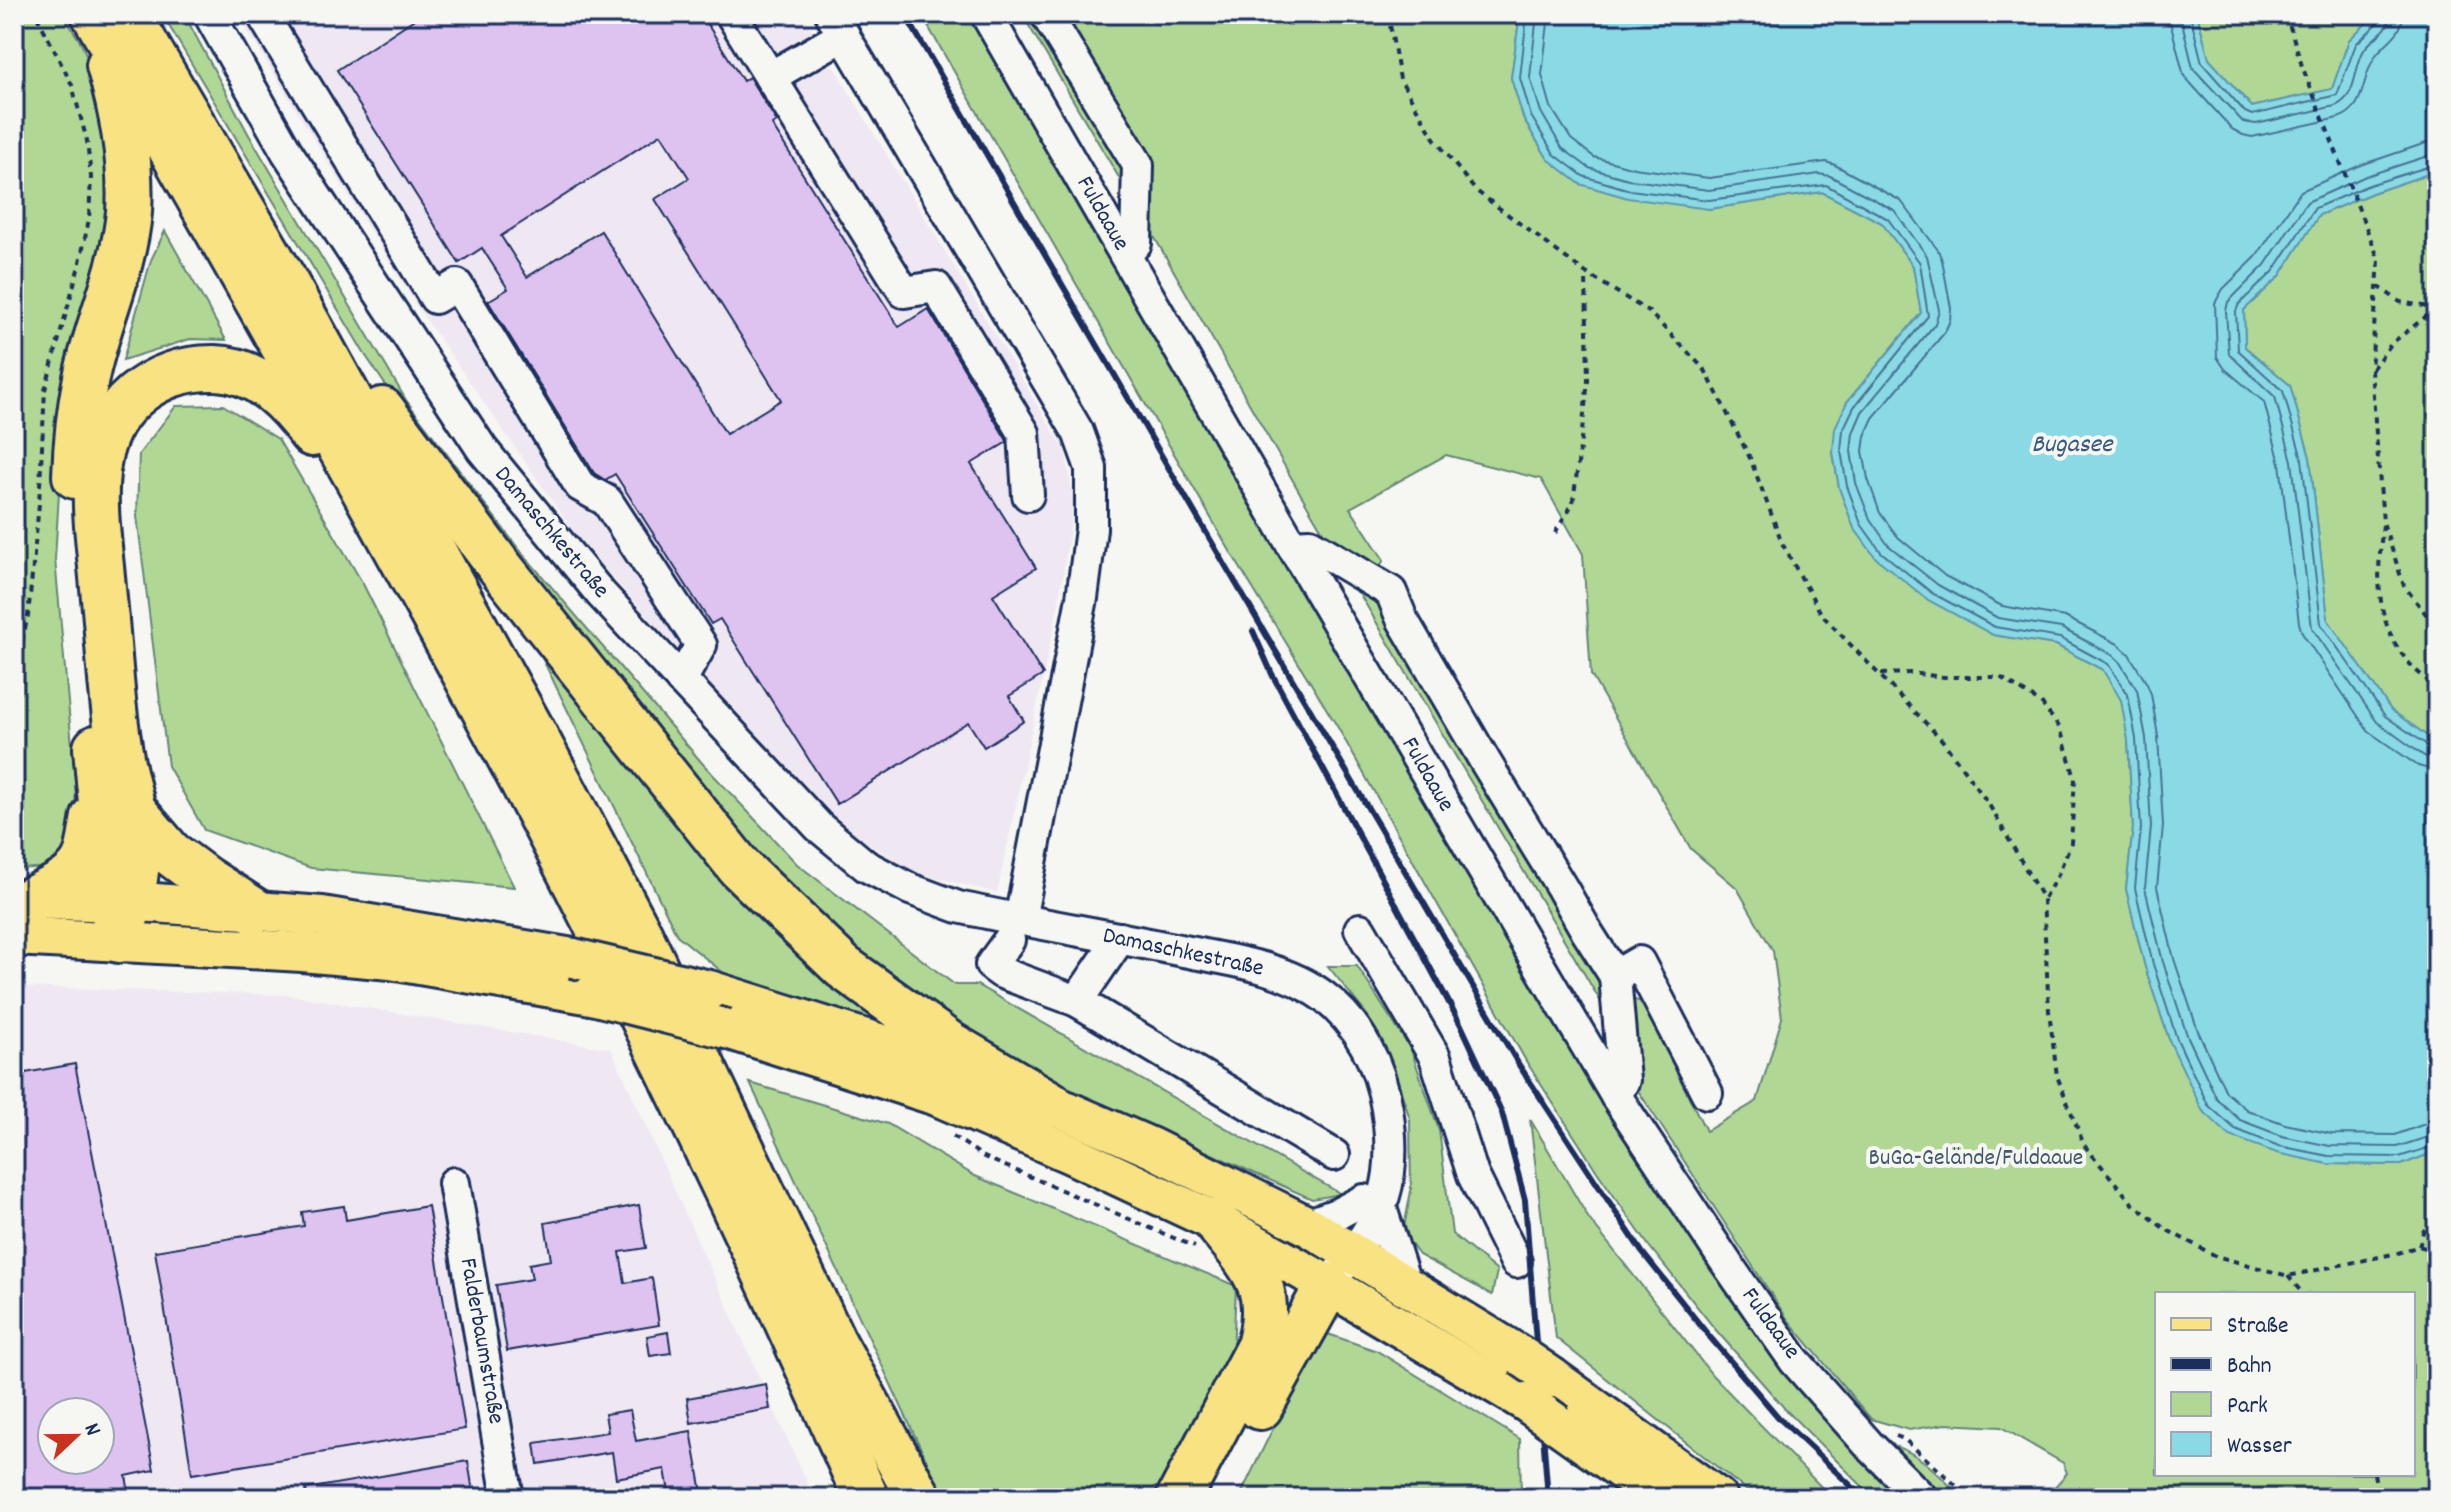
<svg xmlns="http://www.w3.org/2000/svg" width="2451" height="1512" font-family="Dekko,sans-serif">
<rect width="100%" height="100%" fill="#f6f6f2"/>
<filter id="ink" filterUnits="userSpaceOnUse"><feTurbulence type="fractalNoise" baseFrequency=".0125" numOctaves="2"/><feDisplacementMap in="SourceGraphic" scale="16" xChannelSelector="R" yChannelSelector="G"/><feConvolveMatrix kernelMatrix="1 2 1 2 8 2 1 2 1" color-interpolation-filters="sRGB"/></filter>
<g filter="url(#ink)">
<g fill="#efe7f2" fill-rule="evenodd">
<polygon points="237,14 802,14 1065,451 1074,501 1058,607 997,893 916,873 835,823 584,546 418,308"/>
<path d="M 14,987 L 290,995 L 611,1049 L 814,1498 L 14,1498 ZM 52,1412 L 100,1412 L 100,1460 L 52,1460 Z"/>
</g>
<g fill="#b0d894" stroke="#668479" stroke-width="2" fill-rule="evenodd">
<polygon points="14,14 63,14 81,43 102,91 115,185 111,249 66,378 55,559 76,790 71,862 55,867 14,869"/>
<polygon points="162,14 184,14 249,135 406,400 518,548 703,764 797,864 955,985 977,985 1341,1194 1312,1199 1034,1074 972,1042 803,912 450,481 364,353"/>
<polygon points="921,14 974,14 1608,1110 1907,1498 1874,1498 1786,1410 1715,1329 1649,1246 1598,1173 1526,1061 1337,726 1230,551"/>
<path d="M 1022,14 L 1520,14 L 1511,78 L 1524,120 L 1548,159 L 1709,209 L 1822,192 L 1882,223 L 1913,266 L 1921,313 L 1847,402 L 1833,452 L 1839,487 L 1854,528 L 1993,635 L 2056,645 L 2103,670 L 2122,700 L 2128,740 L 2133,828 L 2126,889 L 2145,967 L 2170,1042 L 2328,1164 L 2401,1165 L 2437,1151 L 2437,1498 L 2053,1498 L 2052,1490 L 2067,1473 L 2063,1463 L 2001,1427 L 1945,1424 L 1909,1430 L 1871,1419 L 1788,1320 L 1637,1089 L 1633,1027 L 1614,1024 L 1300,493 L 1159,245 ZM 1446,455 L 1541,479 L 1583,554 L 1591,675 L 1691,849 L 1737,888 L 1773,951 L 1782,1018 L 1757,1101 L 1706,1131 L 1642,1002 L 1617,995 L 1370,580 L 1384,560 L 1350,508 ZM 2157,1294 L 2413,1294 L 2413,1474 L 2157,1474 Z"/>
<polygon points="2197,14 2376,14 2349,40 2332,89 2252,107 2209,59"/>
<polygon points="2437,171 2437,398 2435,401 2433,470 2437,489 2437,743 2391,710 2328,620 2310,458 2290,385 2245,347 2244,310 2279,277 2319,215 2372,193"/>
<polygon points="165,231 226,340 190,339 123,360 151,260"/>
<polygon points="223,405 278,439 363,584 514,887 311,868 204,830 168,766 137,516 139,454 176,406"/>
<polygon points="529,631 901,1030 736,983 677,935"/>
<polygon points="1328,966 1357,966 1411,1050 1439,1130 1452,1234 1497,1271 1492,1295 1419,1255 1403,1233 1411,1191 1410,1119 1396,1076 1368,1016"/>
<polygon points="750,1083 888,1124 975,1176 1236,1286 1233,1353 1154,1498 944,1498"/>
<polygon points="1530,1119 1589,1219 1713,1376 1832,1498 1756,1498 1556,1338"/>
<polygon points="1328,1334 1377,1351 1520,1439 1521,1498 1239,1498 1278,1418"/>
<path d="M 1888,1445 C 1918,1449 1942,1478 1962,1498 L 1936,1498 Z"/>
</g>
<polygon fill="#8adae6" stroke="#5e96b0" stroke-width="2" points="1520,14 2197,14 2209,59 2252,107 2332,89 2349,40 2376,14 2437,14 2437,171 2372,193 2319,215 2279,277 2244,310 2245,347 2290,385 2310,458 2328,620 2391,710 2437,743 2437,1151 2401,1165 2328,1164 2277,1153 2230,1136 2202,1110 2170,1042 2145,967 2126,889 2133,828 2128,740 2121,700 2103,670 2056,645 1993,635 1928,600 1876,558 1854,528 1839,488 1833,452 1835,428 1847,402 1921,313 1913,266 1882,223 1822,192 1709,209 1628,198 1580,184 1548,159 1524,120 1511,78"/>
<g fill="none" stroke-linecap="round" stroke-linejoin="round">
<g stroke="#477394" stroke-width="2">
<polyline points="1527,14 1520,78 1531,116 1554,154 1583,176 1630,190 1709,200 1826,185 1888,219 1920,263 1928,316 1854,407 1843,430 1841,451 1847,486 1861,524 1881,552 1932,593 1995,627 2060,638 2108,664 2128,695 2136,739 2141,828 2135,888 2153,964 2177,1039 2208,1105 2235,1129 2279,1146 2329,1156 2399,1157 2437,1145"/>
<polyline points="1537,14 1530,77 1541,112 1562,148 1589,168 1632,180 1709,190 1819,174 1830,176 1894,210 1927,256 1939,310 1935,324 1862,412 1853,433 1851,451 1856,483 1870,519 1888,545 1938,585 1998,618 2061,628 2111,654 2119,661 2137,690 2146,738 2151,827 2145,888 2163,962 2187,1035 2217,1099 2240,1120 2282,1136 2330,1146 2397,1147 2437,1134"/>
<polyline points="1549,14 1542,75 1551,107 1571,139 1594,157 1634,168 1709,178 1826,162 1835,165 1901,201 1938,250 1942,260 1951,308 1950,320 1945,332 1873,418 1865,436 1863,451 1868,479 1880,513 1898,537 1945,576 2002,606 2065,617 2118,644 2129,654 2147,684 2151,694 2158,736 2163,826 2157,887 2174,959 2198,1031 2226,1092 2247,1110 2285,1124 2332,1134 2395,1135 2425,1124 2437,1122"/>
<path d="M 2168,14 L 2184,76 L 2232,129 L 2243,135 L 2252,137 L 2338,118 C 2368,108 2360,77 2376,55 C 2387,40 2402,36 2403,14"/>
<path d="M 2180,14 L 2193,68 L 2243,122 L 2256,124 L 2335,106 C 2358,97 2353,68 2364,50 C 2373,36 2389,33 2391,14"/>
<polyline points="2190,14 2202,63 2245,112 2252,115 2337,95 2356,44 2379,22 2380,14"/>
<polyline points="2437,141 2426,143 2361,165 2301,191 2256,257 2223,289 2215,303 2217,357 2225,369 2264,402 2280,463 2299,623 2302,633 2368,731 2418,766 2437,771"/>
<polyline points="2437,153 2366,176 2307,202 2265,265 2228,302 2226,311 2229,354 2275,397 2292,461 2312,628 2377,722 2424,756 2437,759"/>
<polyline points="2437,164 2369,185 2315,208 2273,272 2239,304 2236,311 2238,350 2283,391 2302,459 2321,624 2385,716 2430,747 2437,749"/>
</g>
</g>
<g fill="#dec3f1" stroke="#1b2f5e" stroke-width="2" fill-rule="evenodd">
<path d="M 422,14 L 701,14 L 743,81 L 749,77 L 777,122 L 772,125 L 899,327 L 928,309 L 1006,439 L 1007,442 L 971,464 L 1036,568 L 993,595 L 1043,675 L 1009,696 L 1024,721 L 984,747 L 968,722 L 837,804 L 720,619 L 711,624 L 615,474 L 605,480 L 594,473 L 488,301 L 508,289 L 482,248 L 459,263 L 337,70 ZM 661,134 L 689,178 L 655,199 L 781,400 L 726,434 L 601,231 L 527,277 L 501,236 Z"/>
<path d="M 75,1064 L 154,1470 L 126,1476 L 130,1498 L 14,1498 L 14,1075 ZM 52,1412 L 100,1412 L 100,1460 L 52,1460 Z"/>
<polygon points="639,1205 646,1248 620,1252 625,1283 652,1278 659,1325 507,1351 496,1285 532,1279 529,1264 551,1260 545,1223"/>
<polygon points="344,1206 346,1220 428,1206 465,1429 192,1474 155,1251 304,1226 302,1212"/>
<polygon points="668,1332 671,1353 650,1356 647,1336"/>
<polygon points="766,1384 770,1409 691,1423 687,1398"/>
<polygon points="630,1410 636,1441 691,1431 703,1498 670,1498 665,1469 616,1478 612,1452 538,1464 535,1443 608,1432 605,1414"/>
<polygon points="468,1461 474,1498 307,1498 306,1489"/>
</g>
<g fill="none" stroke-linecap="round" stroke-linejoin="round">
<defs>
<g id="minor">
<path d="M 209,14 L 287,152 L 482,449 L 601,594 L 819,827 L 866,866 L 910,889 L 958,907 C 1032,923 1106,935 1179,950 C 1227,960 1283,966 1323,996 C 1359,1023 1380,1065 1387,1109 C 1398,1179 1384,1217 1339,1271"/>
<polyline points="262,14 435,298 457,285 580,486 607,501 701,645 681,680"/>
<polyline points="731,14 904,292 936,287 1024,433 1028,495"/>
<polyline points="831,14 1078,432 1091,468 1091,529 1082,598 1020,920"/>
<polyline points="986,14 1292,545 1616,1096 1725,1261 1794,1360 1868,1444 1922,1498"/>
<polyline points="1046,14 1138,165 1136,243 1125,255"/>
<polyline points="770,77 844,35"/>
<polyline points="1292,545 1310,544 1391,592 1402,619 1486,763 1562,888 1587,932 1615,976 1639,962 1707,1093"/>
<polyline points="1360,929 1435,1057 1473,1175 1516,1262"/>
<polyline points="1009,940 991,965 1002,973 1077,1001 1334,1155"/>
<polyline points="1615,976 1624,1080 1616,1096"/>
<polyline points="1077,1001 1120,938"/>
<polyline points="454,1183 508,1498"/>
<polyline points="1381,1208 1406,1286"/>
<polyline points="1306,1225 1337,1214 1364,1200"/>
</g>
<g id="major">
<polyline points="24,899 155,903 322,916 573,958"/>
<polyline points="14,936 302,952 391,960 592,995"/>
<polyline points="709,990 965,1070 1051,1104 1152,1148 1306,1225 1521,1356"/>
<polyline points="727,1029 937,1096 1071,1154 1216,1222 1328,1285 1526,1402"/>
<polyline points="1553,1378 1718,1498"/>
<polyline points="1557,1424 1661,1498"/>
</g>
<g id="highway">
<path d="M 94,14 C 264,313 438,612 594,920 C 690,1110 781,1303 866,1498"/>
<polyline points="128,14 284,280 533,732 640,935 833,1341 919,1498"/>
<polyline points="382,410 496,562 740,868 843,967 951,1045 1051,1104"/>
<path d="M 75,476 C 76,444 79,411 86,378 C 97,323 124,269 129,212 C 132,164 122,111 109,65"/>
<polyline points="96,748 106,858 115,922"/>
<polyline points="134,811 170,853 205,879 255,911"/>
<path d="M 32,899 C 49,890 75,880 84,861 C 90,849 91,831 94,817"/>
<path d="M 119,940 C 130,907 139,875 137,840 C 136,813 127,788 122,763 C 111,705 109,646 103,588 C 100,550 93,510 97,473 C 102,408 153,367 215,368 C 258,369 289,403 312,434"/>
<polyline points="1260,1407 1328,1285"/>
<path d="M 1179,1498 L 1259,1346 C 1275,1285 1252,1267 1216,1222"/>
</g>
</defs>
<use href="#minor" stroke="#1b2f5e" stroke-width="36"/>
<use href="#major" stroke="#1b2f5e" stroke-width="44"/>
<use href="#highway" stroke="#1b2f5e" stroke-width="50"/>
<g stroke="#1b2f5e" stroke-width="4" stroke-dasharray="6 6" stroke-linecap="butt">
<polyline points="1388,14 1400,79 1434,138 1475,190 1586,273 1649,312 1705,370 1750,458 1783,545 1822,615 1942,740 1988,803 2043,899 2049,1011 2057,1076 2084,1145 2132,1203 2165,1229 2216,1256 2288,1276 2398,1253 2419,1246 2437,1252"/>
<polyline points="2286,14 2302,66 2379,260 2371,370 2383,522 2404,586 2437,628"/>
<polyline points="2378,286 2400,302 2436,308"/>
<polyline points="2372,369 2392,343 2437,308"/>
<path d="M 2383,525 C 2377,571 2374,619 2405,658 C 2413,669 2426,679 2437,688"/>
<polyline points="1555,533 1573,503 1580,448 1588,381 1586,274"/>
<polyline points="1881,674 1910,673 1944,677 2000,677 2041,703 2060,728 2075,778 2071,843 2057,877 2044,898"/>
<polyline points="14,676 28,616 39,504 45,390 80,262 89,219 91,177 87,141 72,85 36,14"/>
<polyline points="953,1136 984,1157 1195,1247"/>
<polyline points="2419,1246 2423,1232 2437,1212"/>
<polyline points="2288,1276 2303,1294"/>
<polyline points="1896,1436 1904,1439 1970,1498"/>
<polyline points="2374,1474 2379,1498"/>
</g>
<use href="#minor" stroke="#f6f6f2" stroke-width="30"/>
<use href="#major" stroke="#f8e281" stroke-width="38"/>
<use href="#highway" stroke="#f8e281" stroke-width="44"/>
<g stroke="#1b2f5e" stroke-width="6">
<polyline points="905,14 1221,558 1519,1065 1642,1252 1709,1336 1779,1418 1864,1498"/>
<polyline points="1253,631 1272,674 1461,1025 1502,1113 1525,1200 1548,1498"/>
</g>
<defs>
<g id="major-bridge">
<polyline points="573,958 709,990"/>
<polyline points="592,995 727,1029"/>
<polyline points="1521,1356 1553,1378"/>
<polyline points="1526,1402 1557,1424"/>
</g>
</defs>
<use href="#major-bridge" stroke="#1b2f5e" stroke-width="44" stroke-linecap="butt"/>
<use href="#major-bridge" stroke="#f8e281" stroke-width="38"/>
</g>
</g>
<g text-anchor="middle" dominant-baseline="central" stroke-width="8" stroke-linejoin="round" paint-order="stroke">
<g font-size="24" fill="#1b2f5e" stroke="#f6f6f2">
<text transform="translate(1102 214) rotate(60)">Fuldaaue</text>
<text transform="translate(551 533) rotate(50)">Damaschkestraße</text>
<text transform="translate(1427 775) rotate(60)">Fuldaaue</text>
<text transform="translate(1183 953) rotate(12)">Damaschkestraße</text>
<text transform="translate(1770 1324) rotate(54)">Fuldaaue</text>
<text transform="translate(481 1341) rotate(80)">Falderbaumstraße</text>
</g>
<g font-size="24" fill="#40596c" stroke="#f6f6f2">
<text x="1976" y="1159">BuGa-Gelände/Fuldaaue</text>
</g>
<g font-size="26" font-style="italic" fill="#375a80" stroke="#f6f6f2">
<text x="2072" y="445">Bugasee</text>
</g>
</g>
<rect width="2451" height="1512" fill="none" stroke="#f6f6f2" stroke-width="48"/>
<rect x="24" y="24" width="2403" height="1464" fill="none" stroke="#1b2f5e" stroke-width="3" filter="url(#ink)"/>
<rect x="2155" y="1292" width="260" height="184" fill="#f6f6f2" stroke="#9ea6b7" stroke-width="2"/>
<rect x="2171" y="1318" width="40" height="12" fill="#f8e281" stroke="#9ea6b7" stroke-width="2"/>
<text x="2227" y="1332" font-size="24" fill="#1b2f5e">Straße</text>
<rect x="2171" y="1358" width="40" height="12" fill="#1b2f5e" stroke="#9ea6b7" stroke-width="2"/>
<text x="2227" y="1372" font-size="24" fill="#1b2f5e">Bahn</text>
<rect x="2171" y="1392" width="40" height="24" fill="#b0d894" stroke="#9ea6b7" stroke-width="2"/>
<text x="2227" y="1412" font-size="24" fill="#1b2f5e">Park</text>
<rect x="2171" y="1432" width="40" height="24" fill="#8adae6" stroke="#9ea6b7" stroke-width="2"/>
<text x="2227" y="1452" font-size="24" fill="#1b2f5e">Wasser</text>
<g transform="translate(76 1436) rotate(68)"><circle r="38" fill="#f6f6f2" stroke="#9ea6b7" stroke-width="2"/>
<path d="M0-6L14 30L0 20L-14 30Z" fill="#c8321e"/>
<text y="-12" font-size="22" font-weight="bold" text-anchor="middle" fill="#1b2f5e">N</text>
</g>
</svg>
